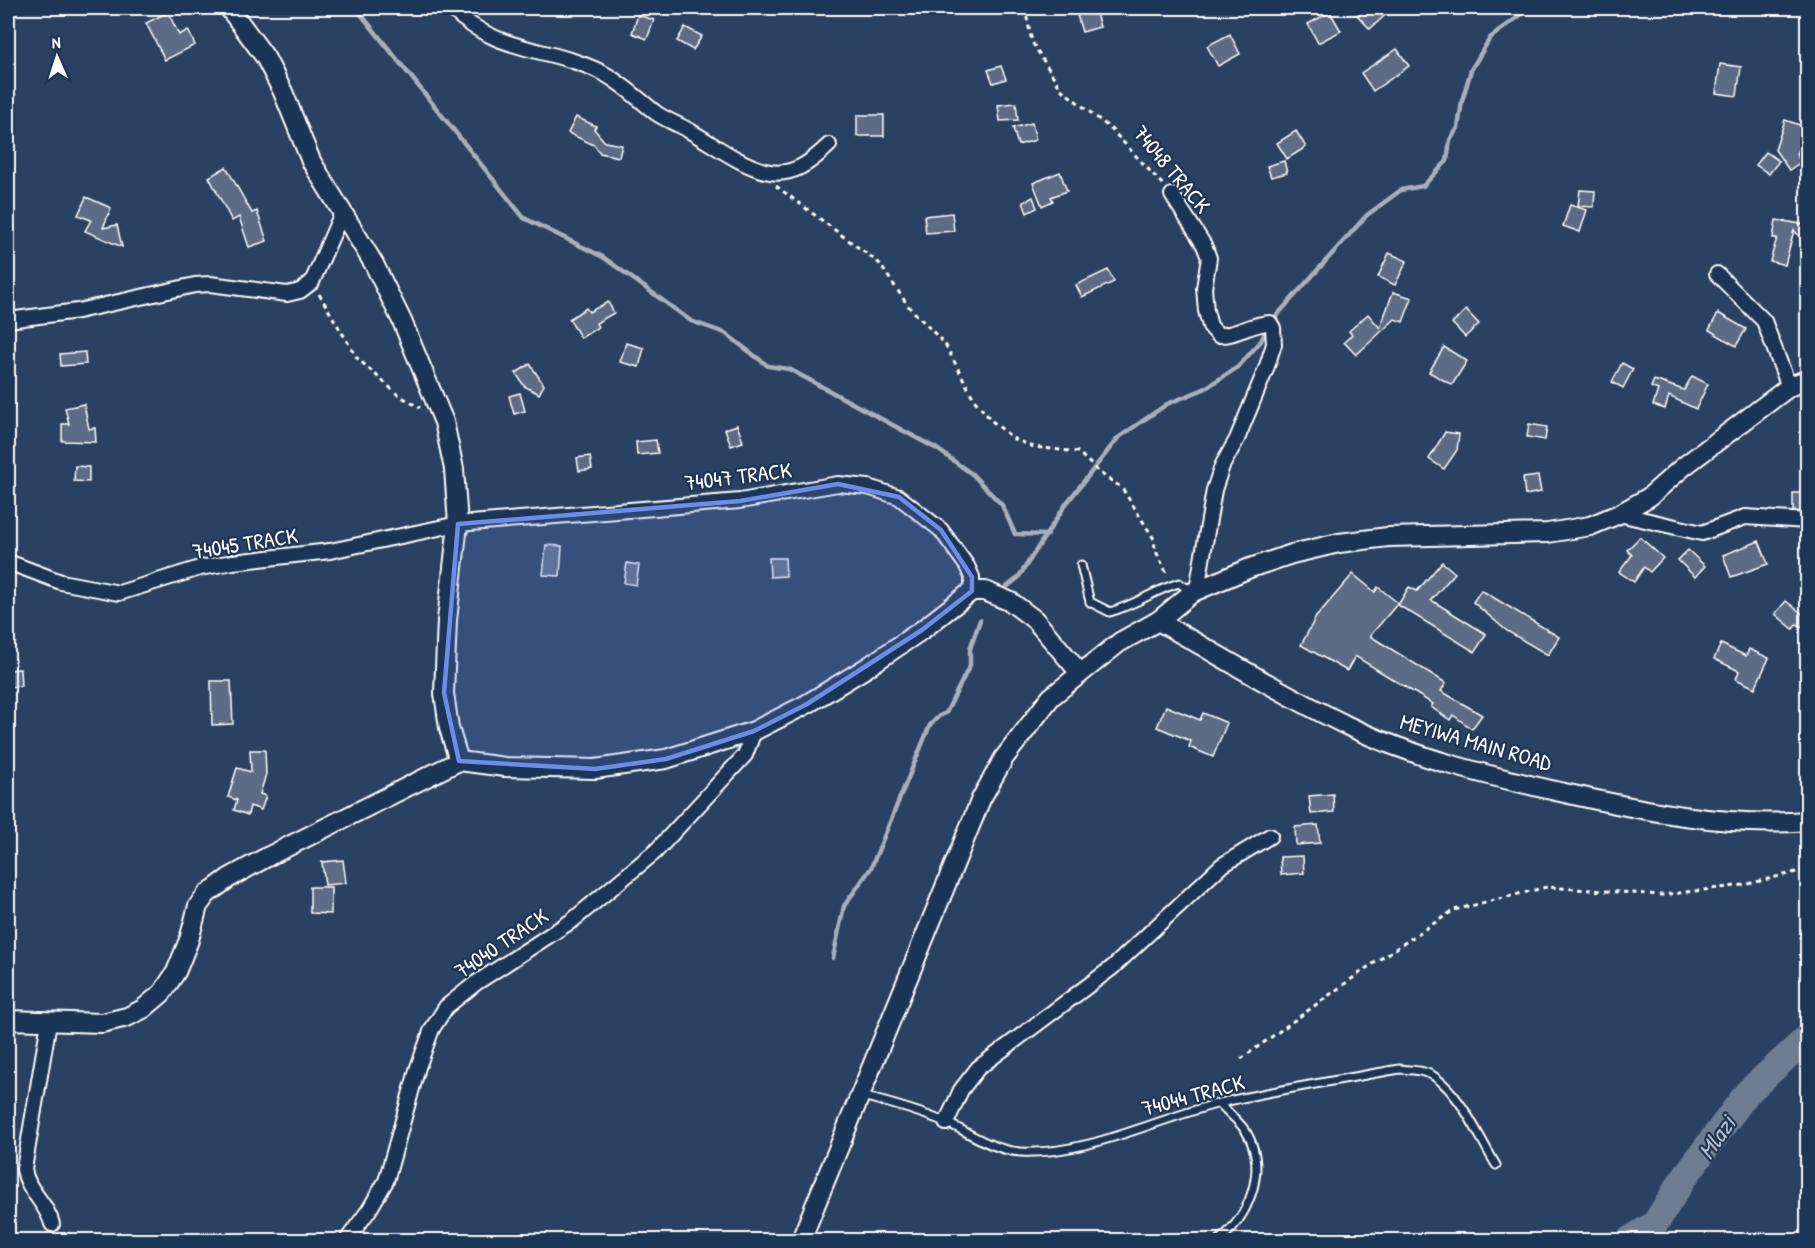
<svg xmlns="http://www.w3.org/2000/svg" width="1815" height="1248" font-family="'Patrick Hand',sans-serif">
<rect width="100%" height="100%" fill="#2a4161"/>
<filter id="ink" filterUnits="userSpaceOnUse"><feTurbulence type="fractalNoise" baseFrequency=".0167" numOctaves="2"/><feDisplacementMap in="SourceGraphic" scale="12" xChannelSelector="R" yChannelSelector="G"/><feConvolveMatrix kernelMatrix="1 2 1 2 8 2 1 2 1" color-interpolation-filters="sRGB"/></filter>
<g filter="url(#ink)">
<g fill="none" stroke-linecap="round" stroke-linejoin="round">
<g stroke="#a7b1be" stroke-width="4.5">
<polyline points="356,8 524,218 603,257 691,321 725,333 768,366 789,369 937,449 972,474 1002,505 1015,534 1048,535"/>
<polyline points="1003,590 1018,578 1066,504 1118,438 1167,404 1204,389 1238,367 1261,341 1270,323 1367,215 1401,190 1423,186 1447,161 1450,140 1458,128 1462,101 1471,70 1490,38 1530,8"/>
<polyline points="833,958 844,906 871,868 930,725 939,716 946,713 970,665 970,649 980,620"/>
</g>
<polyline stroke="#6d7d92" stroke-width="27" points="1629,1240 1655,1224 1683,1179 1747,1093 1808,1037"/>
</g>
<g fill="#5b6c86" stroke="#fff" stroke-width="1.5">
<polygon points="1365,8 1393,8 1370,29 1357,15"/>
<polygon points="1095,10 1100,27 1082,32 1077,15"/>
<polygon points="168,12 179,35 188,30 195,45 165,60 146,23"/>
<polygon points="1330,12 1341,31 1318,43 1308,24"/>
<polygon points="638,15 654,20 647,39 632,33"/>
<polygon points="685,27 702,36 693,50 677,41"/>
<polygon points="1230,34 1240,54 1218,66 1207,46"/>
<polygon points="1397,49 1409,66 1373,91 1361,73"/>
<polygon points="1720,64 1741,67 1737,96 1716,93"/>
<polygon points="1001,66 1006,79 993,83 988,70"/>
<polygon points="1016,103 1018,120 1000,121 998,105"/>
<rect x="857" y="115" width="27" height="21"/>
<polygon points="576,117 596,126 594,129 605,142 622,145 619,157 600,153 594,145 568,133"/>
<polygon points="1785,120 1806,127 1797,155 1801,162 1789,170 1775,150"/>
<polygon points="1032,123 1036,140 1018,145 1013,128"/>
<polygon points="1296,131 1306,147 1287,159 1277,143"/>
<polygon points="1766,152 1779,161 1769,174 1756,165"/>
<polygon points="1284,161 1287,173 1271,177 1267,166"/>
<polygon points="226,167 252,213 257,211 267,241 249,247 239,217 232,221 209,177"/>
<polygon points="1060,172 1067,191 1051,197 1053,201 1042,206 1033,183"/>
<polygon points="1580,190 1595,191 1594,207 1578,206"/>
<polygon points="86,197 111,208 103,228 117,225 122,247 85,231 91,220 78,215"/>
<polygon points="1033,197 1037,208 1027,213 1023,202"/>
<polygon points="1570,205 1587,210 1580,232 1563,226"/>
<polygon points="952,213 954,231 926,233 924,216"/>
<polygon points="1776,220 1808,225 1808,248 1794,230 1785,265 1770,261 1777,238 1773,238"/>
<polygon points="1389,253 1407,261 1395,285 1378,277"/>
<polygon points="1108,270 1114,282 1082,297 1076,285"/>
<polygon points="1393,292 1412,298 1403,322 1395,319 1356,355 1344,342 1352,335 1349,331 1368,314 1380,328"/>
<polygon points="608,302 614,313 596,323 598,327 581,338 569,319 586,308 589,312"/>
<polygon points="1466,310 1479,324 1465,337 1452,323"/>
<polygon points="1718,313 1746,329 1736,346 1709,330"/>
<polygon points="626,343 644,348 639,367 620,362"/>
<polygon points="1444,347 1467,361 1452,385 1429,372"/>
<polygon points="85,352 86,364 61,366 60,354"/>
<polygon points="1622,363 1633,369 1623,388 1612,382"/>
<polygon points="530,364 544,385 539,394 524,386 516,373"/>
<polygon points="1692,376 1708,384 1696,409 1669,396 1665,409 1653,405 1658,390 1651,387 1654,380 1684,390"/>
<polygon points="520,393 525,411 514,414 509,396"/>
<polygon points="84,404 89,429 95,428 96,442 62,441 62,424 69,424 65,408"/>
<polygon points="1529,424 1547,427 1545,440 1527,437"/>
<polygon points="737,425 743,442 731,446 725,429"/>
<polygon points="1445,432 1459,434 1457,450 1444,469 1429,459"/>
<polygon points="656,440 658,453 637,455 636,442"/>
<polygon points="590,456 592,469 579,471 577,458"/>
<polygon points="75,466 89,467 89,482 74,481"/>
<polygon points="1538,476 1541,492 1525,495 1523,478"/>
<polygon points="1793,493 1804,493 1805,512 1793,511"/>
<polygon points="1640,537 1663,558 1650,572 1644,567 1634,582 1619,572 1632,555 1627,550"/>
<polygon points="1759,541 1768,564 1731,577 1723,555"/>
<polygon points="546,545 562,546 560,576 543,575"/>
<polygon points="1688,550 1705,566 1695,577 1678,560"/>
<polygon points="769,558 785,558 786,576 770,577"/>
<polygon points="1442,562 1455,573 1431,600 1486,634 1475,652 1398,605 1409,587 1417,591"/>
<polygon points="627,563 639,565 636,585 624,583"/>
<polygon points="1353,574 1375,592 1378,587 1398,603 1370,636 1446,683 1441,691 1482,715 1472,729 1453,715 1450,720 1431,707 1433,704 1355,656 1347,671 1301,645 1316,617"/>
<polygon points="1481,590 1559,637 1548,655 1507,631 1473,602"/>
<polygon points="1786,601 1808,618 1808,631 1797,624 1793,629 1775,614"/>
<polygon points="1721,644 1746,656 1749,649 1769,658 1755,688 1736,679 1739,671 1714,659"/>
<polygon points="20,669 21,686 8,687 8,670"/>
<polygon points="211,681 231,681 233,724 212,725"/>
<polygon points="1166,706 1200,720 1203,713 1227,723 1213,757 1189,747 1191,741 1157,727"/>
<polygon points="250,750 265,750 266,774 260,794 266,796 261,810 250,806 248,815 234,810 237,800 228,797 237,768 251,772"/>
<polygon points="1333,794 1334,812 1311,814 1309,796"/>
<polygon points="1318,825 1320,843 1296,845 1295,827"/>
<polygon points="1303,856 1304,873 1281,875 1280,857"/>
<polygon points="343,860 346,883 325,885 322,862"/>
<polygon points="310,887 331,887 331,914 310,913"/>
</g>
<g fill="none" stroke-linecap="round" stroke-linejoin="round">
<defs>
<g id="service">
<path d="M 1081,565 L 1090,602 L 1110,612 C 1135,605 1155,590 1179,583 L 1191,591"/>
<path d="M 862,1096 C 890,1103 918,1111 945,1122 C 969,1132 994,1151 1021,1152 C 1088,1155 1156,1119 1220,1103 C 1279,1089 1340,1080 1399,1069 C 1411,1070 1425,1070 1435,1077 C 1462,1096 1479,1137 1496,1165"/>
<path d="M 1219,1103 C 1228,1113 1242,1123 1248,1135 C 1267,1171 1249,1217 1219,1240"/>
</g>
<g id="minor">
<path d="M 451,8 C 497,54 548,46 601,72 C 621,82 638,99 656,113 C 666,120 678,124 688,130 C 712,143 738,164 765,171 C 792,178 811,162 829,145"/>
<path d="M 1172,195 L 1204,245 L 1209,258 L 1204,288 L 1206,311 L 1210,326 L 1218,335 C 1237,336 1251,323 1270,323 L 1273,328 L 1274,344 L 1266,369 L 1237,439 L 1222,466 L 1214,490 L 1197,590"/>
<polyline points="1717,274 1764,321 1789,387"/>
<polyline points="8,320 78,311 195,285 210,284 287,294 300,291 312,282 342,213"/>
<polyline points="1619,514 1702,533 1745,517 1808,521"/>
<polyline points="8,562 61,582 119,593 200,568 233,562 330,551 458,524 740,501 838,484 868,487 899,497 941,530 967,566 972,577 972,591"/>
<path d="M 49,1022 L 24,1169 C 27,1191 47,1203 52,1224"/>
<polyline points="946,1123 961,1090 978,1068 1113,967 1221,866 1270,836"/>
<polyline points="347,1240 369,1210 386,1181 418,1067 432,1029 446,1007 476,983 573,920 656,851 745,755 754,731"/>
</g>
<g id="tertiary">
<polyline points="229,8 265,57 283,92 311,161 374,264 402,321 444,422 454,469 458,524 447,620 444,693 449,728 459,761"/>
<path d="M 1158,621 C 1221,656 1283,695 1348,726 C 1415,758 1489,776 1560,792 C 1640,810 1725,828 1808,821"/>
<polyline points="8,1020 102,1023 127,1017 143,1009 162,993 176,972 189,940 198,906 207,894 229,878 269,856 459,761 505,767 595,769 666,759 754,731 807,704 866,668 922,630 972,591 985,591 1011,602 1035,620 1080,673"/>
<polyline points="801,1240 981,799 1004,758 1051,697 1120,642 1158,621 1193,592 1250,568 1292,554 1339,543 1388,537 1548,533 1590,526 1619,514 1649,497 1683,467 1789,387 1808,379"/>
</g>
</defs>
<use href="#service" stroke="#fff" stroke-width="11"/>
<use href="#minor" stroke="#fff" stroke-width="18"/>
<use href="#tertiary" stroke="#fff" stroke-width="22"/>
<g stroke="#fff" stroke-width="3" stroke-dasharray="4.5 4.5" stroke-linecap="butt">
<polyline points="1025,8 1032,42 1061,89 1111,129 1163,185"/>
<polyline points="776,186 879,263 909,307 945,344 975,401 992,421 1014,439 1034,447 1078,452 1100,473 1122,488 1154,539 1155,549 1168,576"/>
<polyline points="319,294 357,358 397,394 420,408"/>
<polyline points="1241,1059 1368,967 1454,910 1547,887 1662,895 1744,885 1808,869"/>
</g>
<use href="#service" stroke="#1d3557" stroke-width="7"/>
<use href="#minor" stroke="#1d3557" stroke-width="14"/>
<use href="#tertiary" stroke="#1d3557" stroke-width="18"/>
</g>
</g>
<path fill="#6c8ce6" fill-opacity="0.2" stroke="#6c8ce6" stroke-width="4.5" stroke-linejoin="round" d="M 838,484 L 899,497 L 941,530 L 972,577 L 972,591 L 922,630 L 807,704 L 754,731 L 666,759 L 595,769 L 459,761 L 444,693 L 458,524 L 740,501 Z"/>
<g text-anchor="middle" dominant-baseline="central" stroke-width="4.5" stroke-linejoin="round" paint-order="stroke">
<g font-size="22" fill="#fff" stroke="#1d3557">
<text transform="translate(1172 169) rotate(50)">74048 TRACK</text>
<text transform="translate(738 476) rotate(-7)">74047 TRACK</text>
<text transform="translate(245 543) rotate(-9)">74045 TRACK</text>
<text transform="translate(1476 742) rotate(16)">MEYIWA MAIN ROAD</text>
<text transform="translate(501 943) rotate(-34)">74040 TRACK</text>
<text transform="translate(1193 1095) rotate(-15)">74044 TRACK</text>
</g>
<g font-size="24" font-style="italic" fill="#b6bec8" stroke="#1d3557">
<text transform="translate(1716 1137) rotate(-55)">Mlazi</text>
</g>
</g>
<rect width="1815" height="1248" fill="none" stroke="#1d3557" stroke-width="30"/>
<rect x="15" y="15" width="1785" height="1218" fill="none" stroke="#fff" stroke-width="2" filter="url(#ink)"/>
<g transform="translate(57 57) rotate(357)" stroke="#1d3557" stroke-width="4.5" paint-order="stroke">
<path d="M0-4.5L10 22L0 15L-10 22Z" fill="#ffffff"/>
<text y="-9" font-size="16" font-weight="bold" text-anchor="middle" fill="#ffffff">N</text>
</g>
</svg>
